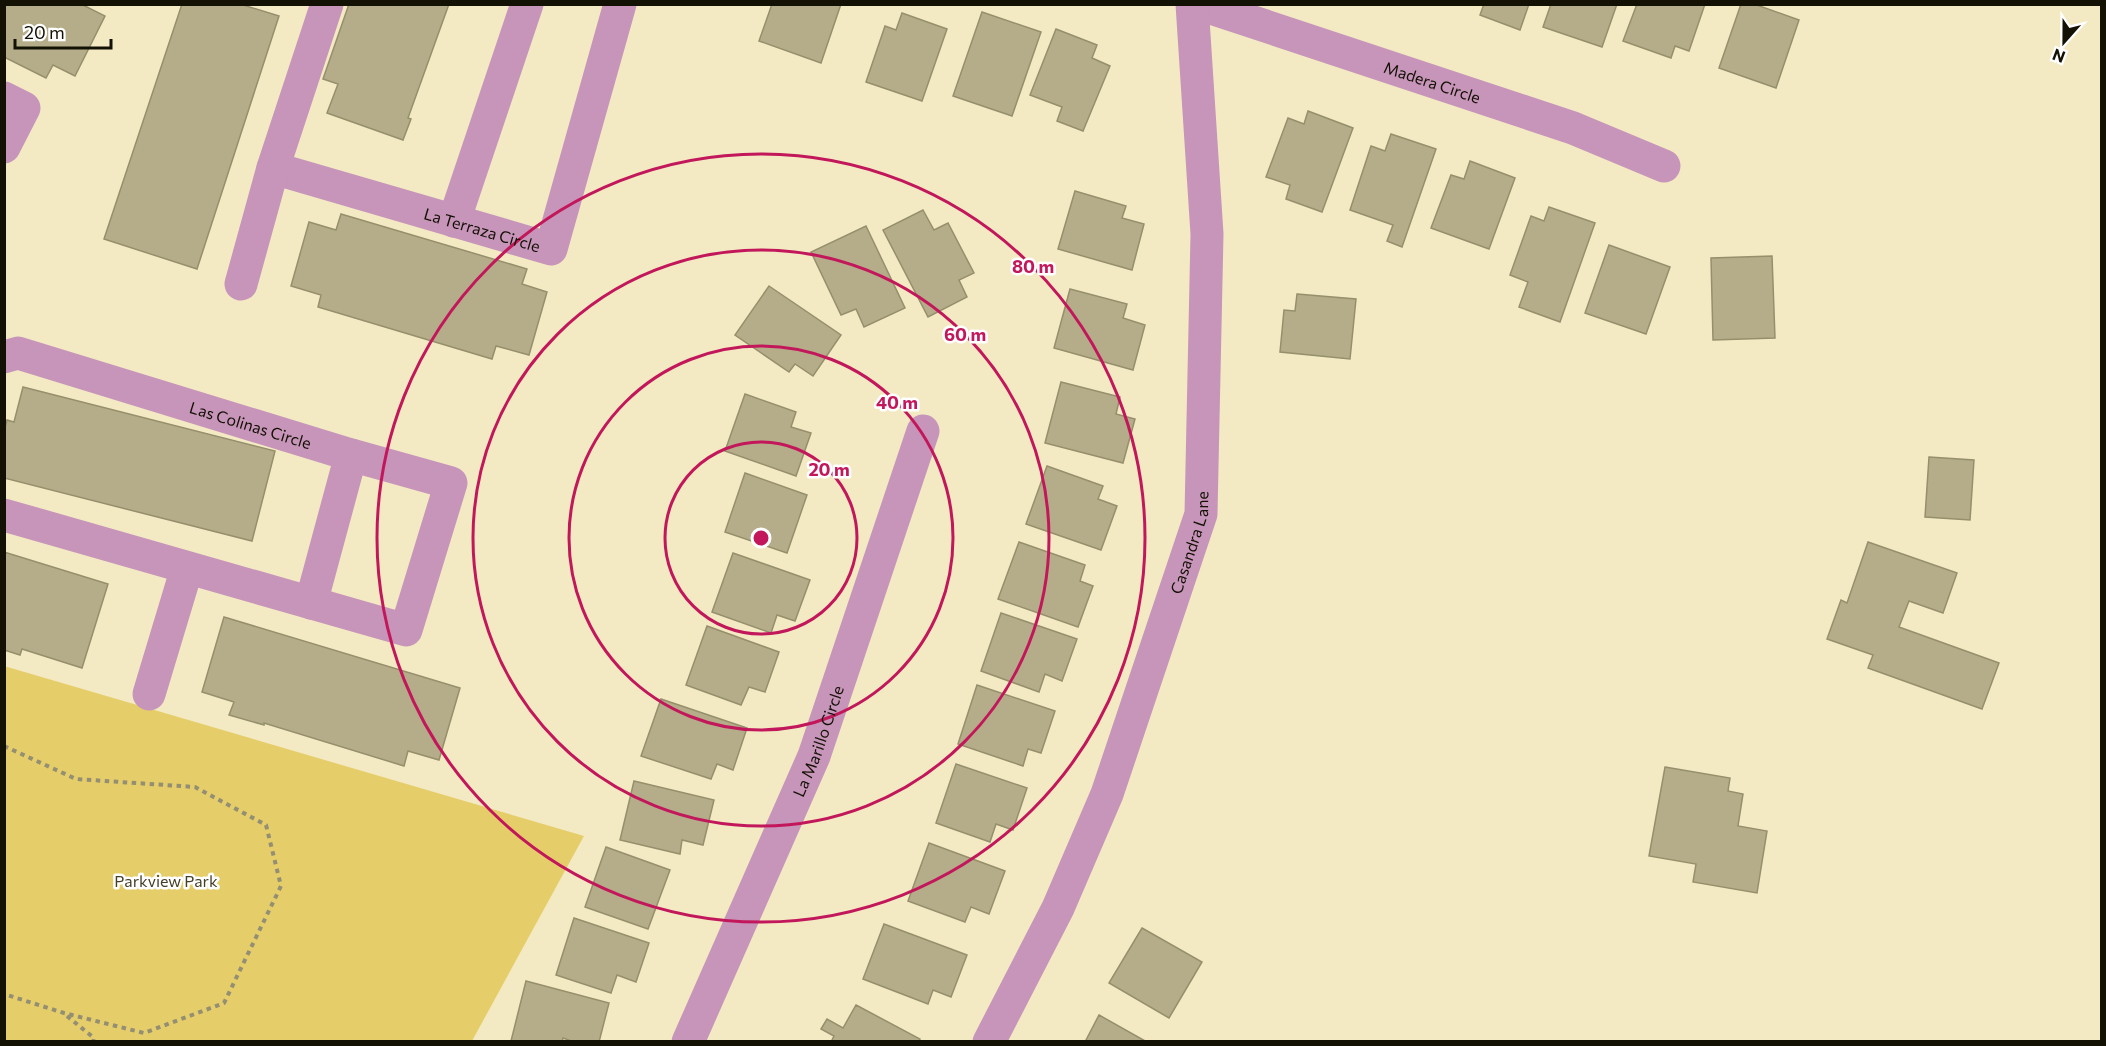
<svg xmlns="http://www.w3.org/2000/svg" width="2106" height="1046" font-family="Commissioner,sans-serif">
<rect width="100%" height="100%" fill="#f3eac4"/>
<polygon fill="#e5ce6a" points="4,666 584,836 472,1041 5,1041"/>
<g fill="#b5ad89" stroke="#968f6b" stroke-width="1.5">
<polygon points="4,4 81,4 105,16 75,76 53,65 46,78 4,57"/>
<polygon points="182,4 240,4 279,16 197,269 104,239"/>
<polygon points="349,4 449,4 408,118 411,119 403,140 327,113 338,84 323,79"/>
<polygon points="772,4 841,4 821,63 759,41"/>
<polygon points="1484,4 1529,4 1520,30 1480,15"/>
<polygon points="1551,4 1617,4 1602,47 1543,27"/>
<polygon points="1637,4 1705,4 1689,51 1675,46 1671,58 1623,41"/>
<polygon points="1741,4 1754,4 1799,20 1776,88 1719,68"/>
<polygon points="982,12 1041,32 1012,116 953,96"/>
<polygon points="902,13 947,29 922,101 866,82 885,26 896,30"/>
<polygon points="1056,29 1097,45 1092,58 1110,66 1083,131 1057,121 1062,107 1030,95"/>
<polygon points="1308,111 1353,128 1322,212 1286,199 1290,185 1266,177 1288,118 1304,124"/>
<polygon points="1391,134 1436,149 1402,247 1387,241 1393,225 1350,210 1371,146 1385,151"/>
<polygon points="1470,161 1515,178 1489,249 1431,228 1451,175 1464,179"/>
<polygon points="1075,191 1126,206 1122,218 1144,224 1132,270 1058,249"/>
<polygon points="1549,207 1595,223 1560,322 1519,307 1528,282 1510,275 1531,216 1544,221"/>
<polygon points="923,210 934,230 948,223 974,273 959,280 967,297 928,317 883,230"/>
<polygon points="341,214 527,269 522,284 547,292 529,355 496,346 492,359 318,307 321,295 291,286 309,222 336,230"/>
<polygon points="866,226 905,308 864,327 856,309 841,315 811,252"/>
<polygon points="1609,245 1670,267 1646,334 1585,313"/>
<polygon points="1772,256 1775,338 1713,340 1711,258"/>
<polygon points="769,286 841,335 813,376 795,364 789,372 735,335"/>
<polygon points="1070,289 1127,304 1123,318 1145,325 1133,370 1054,348"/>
<polygon points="1297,294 1356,299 1350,359 1280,352 1284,310 1295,311"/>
<polygon points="1061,382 1120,397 1116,414 1135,419 1123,463 1045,443"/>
<polygon points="23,387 275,451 252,541 4,478 4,431 7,420 14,422"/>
<polygon points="745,394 796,412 791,427 811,433 796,476 725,451"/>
<polygon points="1929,457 1974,460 1970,520 1925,517"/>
<polygon points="1047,466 1103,486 1098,499 1117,506 1101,550 1026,524"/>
<polygon points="745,473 807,495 787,553 725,532"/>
<polygon points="1019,542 1085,565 1080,581 1093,586 1078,627 998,599"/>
<polygon points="1868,542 1957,573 1943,613 1909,601 1899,627 1999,663 1982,709 1868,668 1873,655 1827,639 1841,600 1847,603"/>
<polygon points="4,552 108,584 82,668 22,649 20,655 4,650"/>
<polygon points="733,553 810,580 795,621 777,615 771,633 712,612"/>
<polygon points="1001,613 1077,639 1062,681 1045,674 1039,692 981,671"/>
<polygon points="224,617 460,688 439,760 408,751 404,766 264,723 264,725 229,715 234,702 202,692"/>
<polygon points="707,626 779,652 765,692 749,687 741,705 686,685"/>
<polygon points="977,685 1055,711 1041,753 1028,749 1023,766 958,744"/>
<polygon points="661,699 747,728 733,770 717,764 711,779 641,756"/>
<polygon points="956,764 1027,788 1013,830 996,824 990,842 936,823"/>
<polygon points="1665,767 1730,778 1728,791 1743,794 1738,826 1767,831 1757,893 1693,882 1696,864 1649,856"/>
<polygon points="634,781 714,800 703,845 682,840 680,854 620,840"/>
<polygon points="929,843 1005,871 989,914 971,907 965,922 908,901"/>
<polygon points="606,847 670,870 648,929 585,907"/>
<polygon points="574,918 649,943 636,982 617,975 611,993 556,975"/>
<polygon points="884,924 967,955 951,997 933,990 928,1004 863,979"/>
<polygon points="1142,928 1202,962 1169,1018 1109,983"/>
<polygon points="526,981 609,1003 599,1042 574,1042 563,1038 562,1042 511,1041"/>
<polygon points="856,1005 920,1039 919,1042 831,1042 834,1036 821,1029 827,1019 843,1028"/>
<polygon points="1099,1015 1147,1042 1085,1042"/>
</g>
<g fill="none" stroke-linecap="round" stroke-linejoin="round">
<g stroke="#948e73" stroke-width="4" stroke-dasharray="4.5 4.5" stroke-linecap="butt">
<polyline points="4,746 76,779 195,787 266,825 281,886 224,1003 144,1033 64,1013 4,994"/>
<polyline points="67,1016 94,1038 93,1042"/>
</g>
<g stroke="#c795b9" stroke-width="33">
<path id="s1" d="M 1199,4 L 1573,128 L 1664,166"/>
<polyline points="4,98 24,108 4,147"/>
<path id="s2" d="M 273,168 L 551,249 L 620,4"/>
<polyline points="454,221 527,4"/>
<polyline points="241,284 273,168 327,4"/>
<path id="s3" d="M 4,357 L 18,353 L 351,455 L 311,603"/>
<polyline points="4,515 406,630 451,483 351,455"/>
<polyline points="149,694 187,568"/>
<path id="s4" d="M 688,1042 L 814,756 L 923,431"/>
<path id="s5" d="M 989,1042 L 1058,908 L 1107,794 L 1201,514 L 1207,234 L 1192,4"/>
</g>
</g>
<g fill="none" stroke="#c2185b" stroke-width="3">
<circle cx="761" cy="538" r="96"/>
<circle cx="761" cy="538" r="192"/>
<circle cx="761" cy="538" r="288"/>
<circle cx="761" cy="538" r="384"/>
</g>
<g text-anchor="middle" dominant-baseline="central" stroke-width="5" stroke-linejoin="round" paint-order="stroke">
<g font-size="16" fill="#131004" stroke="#fff">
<text stroke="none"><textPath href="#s1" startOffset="246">Madera Circle</textPath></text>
<text stroke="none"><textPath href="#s2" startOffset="218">La Terraza Circle</textPath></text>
<text stroke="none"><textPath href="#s3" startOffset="258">Las Colinas Circle</textPath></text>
<text stroke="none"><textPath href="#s5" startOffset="540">Casandra Lane</textPath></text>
<text stroke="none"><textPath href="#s4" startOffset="328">La Marillo Circle</textPath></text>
</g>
<g font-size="16" fill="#443e26" stroke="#fff">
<text x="166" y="880">Parkview Park</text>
</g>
</g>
<circle cx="761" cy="538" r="9" fill="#c2185b" stroke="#fff" stroke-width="3"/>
<g font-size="18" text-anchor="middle" font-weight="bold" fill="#c2185b" stroke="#fff" stroke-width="5" stroke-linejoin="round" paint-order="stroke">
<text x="1033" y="273">80 m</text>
<text x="965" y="341">60 m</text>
<text x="897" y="409">40 m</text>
<text x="829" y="476">20 m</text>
</g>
<rect width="2106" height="1046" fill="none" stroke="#131004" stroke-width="12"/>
<g transform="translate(2064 42) rotate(201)" stroke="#ffffff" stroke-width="4.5" paint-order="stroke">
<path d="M0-4.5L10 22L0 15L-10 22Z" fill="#131004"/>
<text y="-9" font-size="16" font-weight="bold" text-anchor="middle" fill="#131004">N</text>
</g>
<path d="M15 39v9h96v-9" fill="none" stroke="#131004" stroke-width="3"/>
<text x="24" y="39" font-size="18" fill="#131004" stroke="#ffffff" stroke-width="4.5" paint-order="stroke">20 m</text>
</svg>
